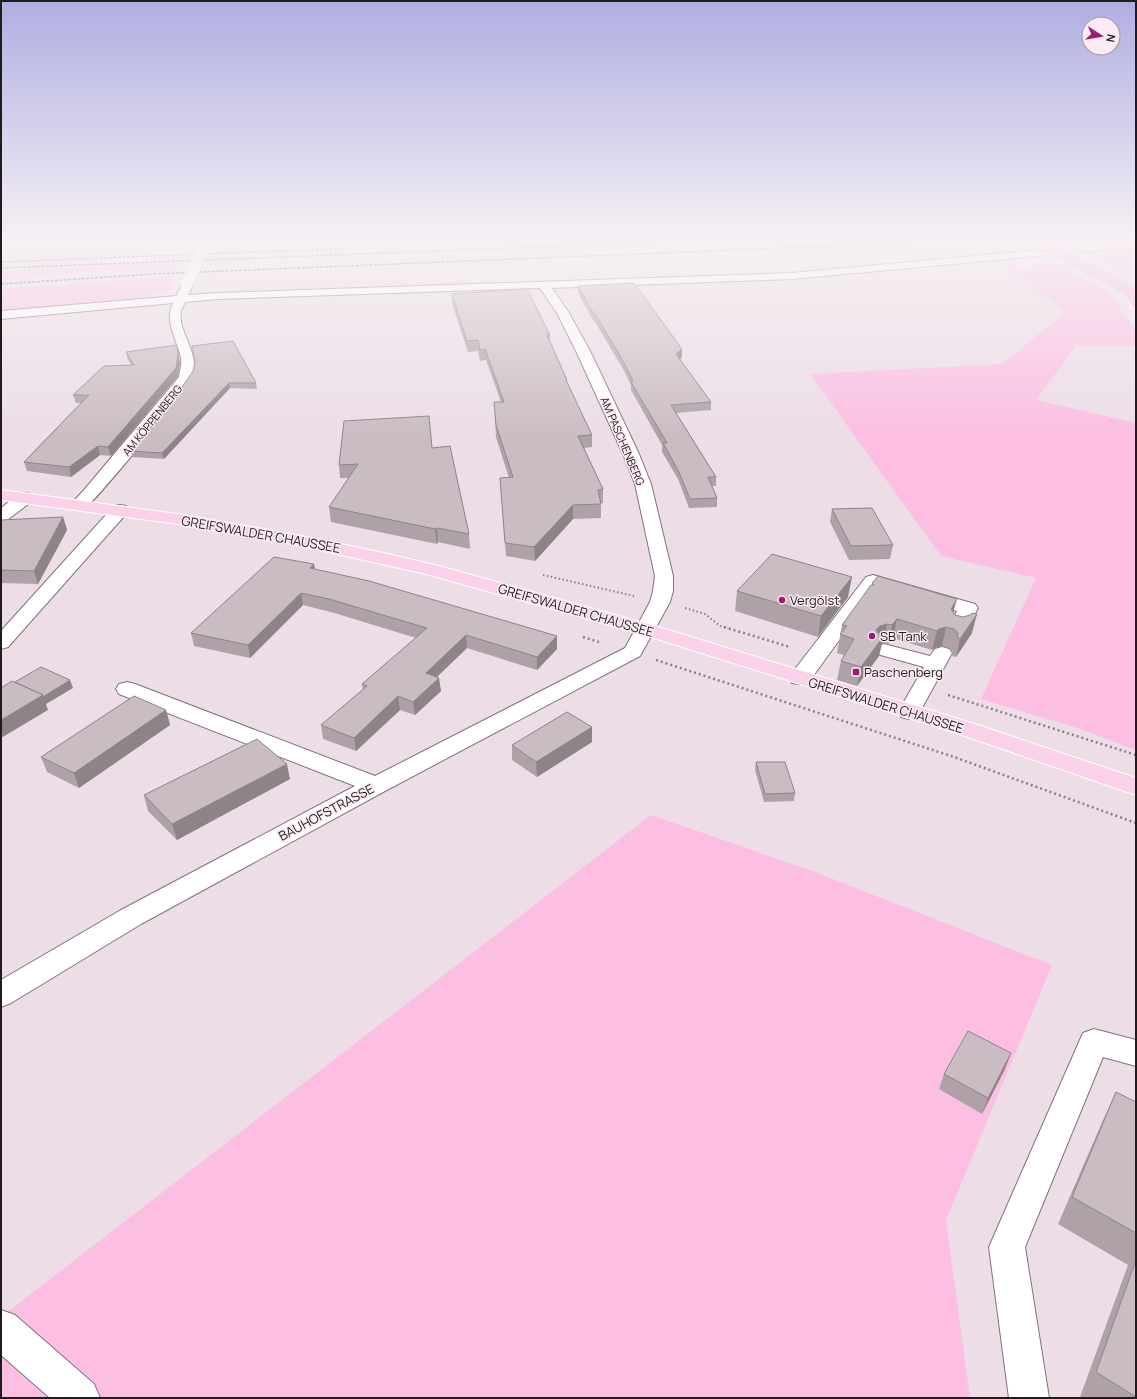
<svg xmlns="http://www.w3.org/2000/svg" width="1137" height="1399" font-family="Manrope,sans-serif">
<rect width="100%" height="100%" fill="#ecdde6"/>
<g fill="#fcbee2">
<polygon points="1,239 194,239 194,241 1,247"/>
<polygon points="1136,239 1136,278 1064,243"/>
<polygon points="1045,259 1070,269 1109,293 1136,330 1136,346 1076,346 1036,400 1136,423 1136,750 1078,728 981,699 1036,578 941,556 810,374 1002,364 1066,312 997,262 1027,270"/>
<polygon points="184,263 182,268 90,272 1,279 1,270"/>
<polygon points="173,276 168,291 139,298 101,301 100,303 1,311 1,289"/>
<polygon points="651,815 815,872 1052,965 946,1220 970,1398 1,1398 1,1317"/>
</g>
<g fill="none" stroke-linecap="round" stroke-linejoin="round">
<defs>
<g id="minor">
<path d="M 1113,243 L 1136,243 L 1136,249 L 1113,249 L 792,279 L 552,288 L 569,313 L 590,351 L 639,454 L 651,484 L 673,576 L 673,591 L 670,602 L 640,656 L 385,791 L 141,924 L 11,1003 L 1,1007 L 1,980 L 121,910 L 355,786 L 119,694 L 116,689 L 119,684 L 127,682 L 135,684 L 375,776 L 625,648 L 650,602 L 653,591 L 655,576 L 635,484 L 623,454 L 576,351 L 557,313 L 540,288 L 218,299 L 185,302 C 184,305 182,308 181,311 C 177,332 200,352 193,376 C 190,387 94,503 84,509 C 80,511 76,510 72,509 L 70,505 L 84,490 L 179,377 C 180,371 182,364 181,358 C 177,340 164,321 173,303 L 1,319 L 1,311 L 176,296 L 182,285 L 190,285 L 192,287 L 188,295 L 218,293 L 792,273 Z"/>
<polygon points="25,493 31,494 33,498 31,502 7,520 1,521 1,508 19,494"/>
<polygon points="120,505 126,506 129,510 126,514 8,647 1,649 1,631 114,506"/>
<polygon points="873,575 975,604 978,608 965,632 958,634 951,632 948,628 957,611 877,588 808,683 800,684 792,683 789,678 792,673 866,577"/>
<polygon points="884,644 930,656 935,649 942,647 949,649 952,653 917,717 909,719 901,717 898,712 924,667 877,654 874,650 877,646"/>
<polygon points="1094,1029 1136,1040 1136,1066 1103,1057 1025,1247 1049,1398 1009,1398 989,1247 1079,1042 1083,1033"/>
<polygon points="1,1310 15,1315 94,1384 100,1398 50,1398 1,1355"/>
</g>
<polygon id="major" points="1,490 185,515 297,535 379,552 439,566 652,625 975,724 1136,778 1136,795 959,734 638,633 426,574 297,545 185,525 1,500"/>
<g id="highway">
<polygon points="1050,239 1064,239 1082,247 1083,249 1082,251 1074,251"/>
<polygon points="1130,288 1134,289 1136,292 1136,308 1132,307 1124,291 1126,289"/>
</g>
</defs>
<use href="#minor" stroke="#80737a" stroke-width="2"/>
<use href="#major" stroke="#fff" stroke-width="2"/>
<use href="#highway" stroke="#fff" stroke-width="2"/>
<g stroke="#8b8086" stroke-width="2" stroke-dasharray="1.5 2.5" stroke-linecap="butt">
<polyline points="543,575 634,596"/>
<polyline points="685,608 705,614 720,626 728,628"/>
</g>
<g stroke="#8b8086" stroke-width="2.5" stroke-dasharray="2 3" stroke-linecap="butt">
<polyline points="724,627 790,647"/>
<polyline points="583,637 599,642"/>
<polyline points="656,660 954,757 1136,823"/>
<polyline points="948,695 1136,755"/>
</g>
<use href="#minor" fill="#fff" fill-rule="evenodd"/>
<use href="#major" fill="#fad1e9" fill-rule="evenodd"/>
<use href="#highway" fill="#f7b3db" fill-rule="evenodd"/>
<g stroke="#524a4e" stroke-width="1.5" stroke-dasharray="3 1.5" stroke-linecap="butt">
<polyline points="1,262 355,248"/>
<polyline points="1,268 745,239"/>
<polyline points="1,284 153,274 999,239"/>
</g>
<defs>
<polyline id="minor-bridge" points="187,284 207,239"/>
<polyline id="highway-bridge" points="1029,239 1090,269 1130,291"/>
</defs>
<use href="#minor-bridge" stroke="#80737a" stroke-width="12" stroke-linecap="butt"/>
<use href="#highway-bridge" stroke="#fff" stroke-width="12" stroke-linecap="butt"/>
<use href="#minor-bridge" stroke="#fff" stroke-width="12"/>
<use href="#highway-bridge" stroke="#f7b3db" stroke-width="12"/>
</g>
<g fill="#aea2a8">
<polygon points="578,286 682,357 680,359 711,402 711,410 676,413 716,477 716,486 712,486 717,498 717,507 689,508 678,479 662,452 662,445 631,390 631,385 623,369 595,322 594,322 578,293"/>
<polygon points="452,294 550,335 550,341 567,380 567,383 592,435 592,447 584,448 603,489 603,503 601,503 601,518 573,519 535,561 506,556 500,478 509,478 496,437 494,402 501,402 486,360 480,361 478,351 468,352 452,304"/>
<polygon points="126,352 180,363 178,376 111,456 100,455 71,477 27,471 24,462 81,403 76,403 73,395 131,365 128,360"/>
<polygon points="193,371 256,383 257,389 230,388 164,459 132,457 131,451 176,396"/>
<polygon points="432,448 469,534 470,549 438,542 437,544 331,522 329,507 349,478 340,478 339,465"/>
<polygon points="832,509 893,545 890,559 849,560 830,522"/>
<polygon points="63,517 67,530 38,584 1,583 1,520"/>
<polygon points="314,564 315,569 557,636 557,649 537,670 467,648 437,677 441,691 415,715 400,710 356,751 323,739 321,725 363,690 362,684 416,638 331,612 303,605 250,658 194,646 191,633"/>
<polygon points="872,583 953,612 972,633 956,657 952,656 953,652 949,648 942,646 935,648 932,650 893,638 888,644 884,643 882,643 879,656 857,686 837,680 841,661 844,655 837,653 842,625 872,585"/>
<polygon points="737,591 848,597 818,637 735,611"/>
<polygon points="166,710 170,725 79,788 47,772 41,757"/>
<polygon points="592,742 537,777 512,760 512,745"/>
<polygon points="756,762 795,793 794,801 764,802 755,770"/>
<polygon points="290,779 177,840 148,811 144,795"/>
<polygon points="1005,1069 982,1114 939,1089 944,1074"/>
<polygon points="1116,1092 1136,1102 1136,1398 1082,1398 1080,1397 1128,1265 1058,1224 1103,1120"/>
</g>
<g fill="#8d8488">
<polygon points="177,345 180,363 178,376 111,456 108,447"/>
<polygon points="682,349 682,357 676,362 676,354"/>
<polygon points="229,383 230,388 164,459 162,453"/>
<polygon points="98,446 100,455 71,477 69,467"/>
<polygon points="573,505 573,519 535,561 534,547"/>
<polygon points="63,517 67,530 38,584 34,571"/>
<polygon points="437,528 438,542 437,544 435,529"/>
<polygon points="314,564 316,577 310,568"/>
<polygon points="852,577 848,597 818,637 821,616"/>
<polygon points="301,593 303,605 250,658 248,645"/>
<polygon points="957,599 952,617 951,609"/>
<polygon points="977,614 972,633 956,657 960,639"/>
<polygon points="897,619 893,638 888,644 892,625"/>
<polygon points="887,624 884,643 882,643 879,656 857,686 861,667 876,630 880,626"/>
<polygon points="946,627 942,646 935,648 932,650 937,631 939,629"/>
<polygon points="466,635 467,648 427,686 426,673"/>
<polygon points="557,636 557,649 537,670 537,657"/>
<polygon points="439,678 441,691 415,715 413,702"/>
<polygon points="70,680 73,688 46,704 48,710 1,738 1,720 43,695"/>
<polygon points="398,696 400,710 356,751 354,738"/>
<polygon points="166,710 170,725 79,788 74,773"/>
<polygon points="592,727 592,742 537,777 536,762"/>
<polygon points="287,764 290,779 177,840 172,824"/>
<polygon points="1011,1053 1005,1069 982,1114 988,1098"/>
</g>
<g fill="#cabcc3" stroke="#8d8488">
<polygon points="634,283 682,349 676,354 711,402 671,405 716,477 708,477 717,498 690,499 678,470 663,443 667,443 631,382 633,381 623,361 595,314 594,314 578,286"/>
<polygon points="527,289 550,335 547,335 567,380 566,380 592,435 578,436 603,489 598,490 601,504 573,505 534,547 505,543 500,478 513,477 496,425 494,402 504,402 485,349 480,350 478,340 467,341 452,294"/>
<polygon points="233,341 256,383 229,383 162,453 131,451 176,396 193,371 195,362 192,346"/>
<polygon points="177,345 178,354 176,368 108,447 98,446 69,467 24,462 89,395 73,395 104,366 134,365 126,352"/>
<polygon points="429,416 432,448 450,446 469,534 437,528 435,529 329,507 358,464 339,465 344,421"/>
<polygon points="872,508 893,545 851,546 832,509"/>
<polygon points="63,517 34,571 1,570 1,520"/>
<polygon points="772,554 852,577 821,616 737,591"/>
<polygon points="274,557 314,564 310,568 369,581 557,636 537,657 466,635 426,673 439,678 413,702 398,696 354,738 321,725 367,686 362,684 427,628 329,599 301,593 248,645 191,633"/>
<polygon points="878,576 957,599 951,609 955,615 963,617 970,615 972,613 977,614 960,639 957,637 958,633 954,629 946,627 939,629 937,631 897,619 892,625 887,624 880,626 876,630 880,636 883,637 861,667 841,661 854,639 840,634 847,626 842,625 871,585 874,585 872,583"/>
<polygon points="41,667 70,680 43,697 43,695 15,682"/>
<polygon points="12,681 43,695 1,720 1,688"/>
<polygon points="134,696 166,710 74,773 41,757"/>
<polygon points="567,712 592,727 536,762 512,745"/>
<polygon points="257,739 287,764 172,824 144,795"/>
<polygon points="756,762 785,762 795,793 765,794"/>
<polygon points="968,1031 1011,1053 988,1098 944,1074"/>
<polygon points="1116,1092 1136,1102 1136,1233 1072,1197"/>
<polygon points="1136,1260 1136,1397 1096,1372"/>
</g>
<linearGradient id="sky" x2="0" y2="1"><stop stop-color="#afaee2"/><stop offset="0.55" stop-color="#f6f0f4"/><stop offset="1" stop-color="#f6f0f4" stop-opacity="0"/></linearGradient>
<rect width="1137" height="435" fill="url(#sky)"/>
<g fill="#9a1e75" stroke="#faebf3" stroke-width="1.5">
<circle cx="782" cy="600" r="4"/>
<circle cx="872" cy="636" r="4"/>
<rect x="852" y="668" width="8" height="8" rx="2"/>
</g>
<g text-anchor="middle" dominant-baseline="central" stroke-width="3" stroke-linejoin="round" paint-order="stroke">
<g font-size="11" fill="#211b1e" stroke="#faebf3">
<text transform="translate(152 420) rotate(-51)">AM KÖPPENBERG</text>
<text transform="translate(623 441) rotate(67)">AM PASCHENBERG</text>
</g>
<g font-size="13" fill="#211b1e" stroke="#faebf3">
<text transform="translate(261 534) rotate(10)">GREIFSWALDER CHAUSSEE</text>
<text transform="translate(576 610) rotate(16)">GREIFSWALDER CHAUSSEE</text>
<text transform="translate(886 705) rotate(17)">GREIFSWALDER CHAUSSEE</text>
<text transform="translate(326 812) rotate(-28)">BAUHOFSTRASSE</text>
</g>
<g font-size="13" fill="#211b1e" stroke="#faebf3" text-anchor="start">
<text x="790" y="600">Vergölst</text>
<text x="880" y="636">SB Tank</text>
<text x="864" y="672">Paschenberg</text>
</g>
</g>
<rect width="1137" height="1399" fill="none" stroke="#211b1e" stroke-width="4"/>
<g transform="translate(1101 36) rotate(102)"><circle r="19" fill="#faebf3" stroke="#a3989e"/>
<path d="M0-3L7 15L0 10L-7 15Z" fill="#9a1e75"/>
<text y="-6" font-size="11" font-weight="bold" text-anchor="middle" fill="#211b1e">N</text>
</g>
</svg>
